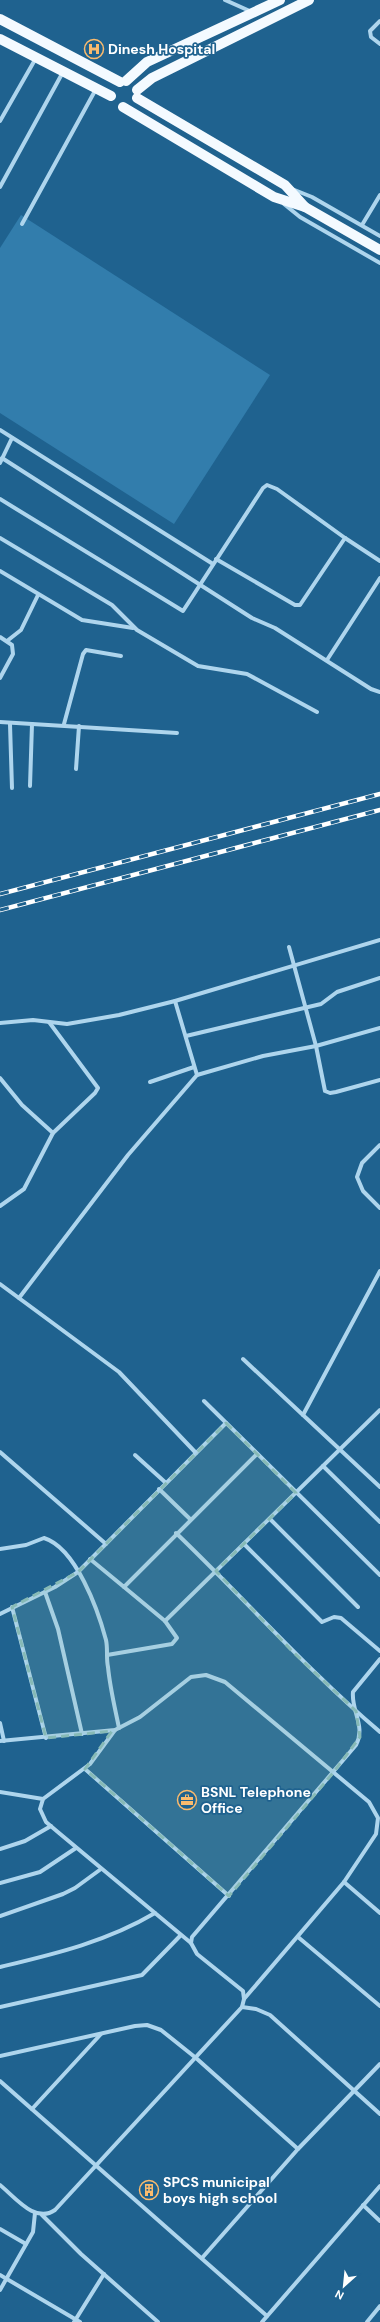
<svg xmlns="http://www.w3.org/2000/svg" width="380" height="2322" font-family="'DM Sans',sans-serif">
<rect width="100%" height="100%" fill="#1f628f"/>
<polygon fill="#327dac" points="21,215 270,375 174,524 0,413 0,248"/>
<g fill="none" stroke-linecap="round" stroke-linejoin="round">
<g stroke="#aed5ed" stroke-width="4">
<polyline points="225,0 252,12"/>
<polyline points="380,21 370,31 371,37 380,44"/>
<polyline points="0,121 36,58"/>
<polyline points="0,187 63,72"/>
<polyline points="292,189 312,197 380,236"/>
<polyline points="284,204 300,217 380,263"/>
<polyline points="22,224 96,89"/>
<polyline points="362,225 380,195"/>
<polyline points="0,430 213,564"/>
<polyline points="2,458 252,618 275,628 371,689 380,692"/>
<polyline points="0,463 12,438"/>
<polyline points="0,499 183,611 263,488 267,485 277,489 345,538 380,561"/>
<polyline points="0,538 112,605 137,630 198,666 247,674 317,712"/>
<polyline points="216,559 295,605 300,605 345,538"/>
<polyline points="0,571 82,620 133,628"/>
<polyline points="0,637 12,645 13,654 0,678"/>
<polyline points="7,641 21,630 38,595"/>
<polyline points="327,660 380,578"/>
<polyline points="0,722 177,733"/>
<polyline points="10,724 12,788"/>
<polyline points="64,724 83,654 86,650 121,656"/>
<polyline points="76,769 79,726"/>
<polyline points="30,786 32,724"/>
<polyline points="289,947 316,1046 325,1091 330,1093 336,1092 380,1080"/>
<polyline points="175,1001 197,1075"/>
<polyline points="0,1023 33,1020 67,1024 119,1015 175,1001 380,940"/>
<polyline points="186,1036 321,1004 337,992 380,978"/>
<polyline points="0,1078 22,1105 53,1133"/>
<polyline points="150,1082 194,1067"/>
<polyline points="380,1145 362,1163 357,1177 363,1191 380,1208"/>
<polyline points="0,1206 24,1189 53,1133 95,1093 98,1088 49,1022"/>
<polyline points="0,1284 119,1372 196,1453"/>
<polyline points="19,1298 128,1155 197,1075 263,1056 316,1046 380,1028"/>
<polyline points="243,1359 380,1487"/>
<polyline points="204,1401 380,1575"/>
<polyline points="303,1415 380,1271"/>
<polyline points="0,1452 106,1544"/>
<polyline points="135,1455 166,1483"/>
<polyline points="323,1466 380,1522"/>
<polyline points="159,1489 190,1519"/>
<polyline points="270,1519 358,1607"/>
<path d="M 176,1533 C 245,1599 307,1670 380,1732"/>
<polyline points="244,1544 322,1622 334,1617 341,1618 380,1651"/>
<path d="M 0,1549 L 26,1545 L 44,1538 C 76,1548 98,1610 106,1640 C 108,1649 106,1658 108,1667 C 110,1688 115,1708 119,1728"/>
<polyline points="90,1559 124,1587 257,1454"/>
<polyline points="45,1592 58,1629 82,1734"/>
<polyline points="12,1607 46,1738"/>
<polyline points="0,1614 55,1587 78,1572 226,1423"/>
<polyline points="165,1621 380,1410"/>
<polyline points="107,1655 172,1644 177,1638 165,1621 124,1587"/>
<polyline points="0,1723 4,1741"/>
<polyline points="115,1730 90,1764 43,1799 40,1809 46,1822 59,1833 191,1943"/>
<polyline points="0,1741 115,1730 140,1717 191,1677 206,1675 225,1682 369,1802 378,1818 376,1834 344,1882 244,1999"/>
<polyline points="85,1769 229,1896"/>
<polyline points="0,1792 43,1799"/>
<polyline points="0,1849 25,1841 51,1826"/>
<polyline points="344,1882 380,1913"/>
<polyline points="0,1883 40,1872 76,1848"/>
<polyline points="0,1916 63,1894 75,1888 101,1869"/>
<polyline points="298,1937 380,2006"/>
<path d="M 0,1967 C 54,1954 106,1942 155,1913"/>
<polyline points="0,2007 142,1975 180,1936"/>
<polyline points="242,2007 256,2009 270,2015 380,2114"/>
<polyline points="0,2056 135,2026 147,2025 161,2030 196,2058 298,2149"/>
<polyline points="0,2081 267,2316"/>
<polyline points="32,2109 101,2034"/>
<path d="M 0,2185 C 15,2197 35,2224 55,2210 L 242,2007 L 244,1999 L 243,1991 L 197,1954 L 191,1943 L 192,1937 L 356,1745 C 366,1726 351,1711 353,1692 L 380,1659"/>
<polyline points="363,2205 380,2221"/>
<polyline points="42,2215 81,2254 158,2322"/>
<polyline points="0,2229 26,2244"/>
<polyline points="202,2258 298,2149 380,2064"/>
<polyline points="0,2275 80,2322"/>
<polyline points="0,2290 33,2232 35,2213"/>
<polyline points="74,2322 104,2274"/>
<polyline points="262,2322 380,2186"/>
<polyline points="367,2322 380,2306"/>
</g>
<g stroke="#f4faff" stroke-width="10">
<polyline points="0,19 120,82"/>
<polyline points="0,39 111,96"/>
<polyline points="126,81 147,62 280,0"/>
<polyline points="137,90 152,78 309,0"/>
<polyline points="137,98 285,185 305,207"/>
<polyline points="123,107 274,197 305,207 380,250"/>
</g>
<defs>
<g id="rail">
<polyline points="0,894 380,794"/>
<polyline points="0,910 380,810"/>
</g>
</defs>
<use href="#rail" stroke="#fff" stroke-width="4.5"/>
<use href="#rail" stroke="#1f628f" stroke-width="3" stroke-dasharray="9" stroke-linecap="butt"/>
</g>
<path fill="#87bab6" fill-opacity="0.2" stroke="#87bab6" stroke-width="3" stroke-dasharray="8 5" stroke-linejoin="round" d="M 226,1423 L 296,1493 L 216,1571 L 293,1652 L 356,1711 L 360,1737 L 333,1773 L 229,1896 L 85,1769 L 112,1731 L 46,1738 L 12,1607 L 78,1572 Z"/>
<defs>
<symbol id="hospital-ring" viewBox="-11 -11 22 22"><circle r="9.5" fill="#1f628f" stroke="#fbbb6d" stroke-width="1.5"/><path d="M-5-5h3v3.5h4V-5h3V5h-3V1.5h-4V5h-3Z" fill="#fbbb6d"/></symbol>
<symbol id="office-ring" viewBox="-11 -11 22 22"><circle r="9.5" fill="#1f628f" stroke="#fbbb6d" stroke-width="1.5"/><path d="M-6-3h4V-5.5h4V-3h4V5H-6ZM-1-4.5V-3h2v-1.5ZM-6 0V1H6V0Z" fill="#fbbb6d"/></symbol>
<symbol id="building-ring" viewBox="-11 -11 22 22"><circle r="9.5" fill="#1f628f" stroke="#fbbb6d" stroke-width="1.5"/><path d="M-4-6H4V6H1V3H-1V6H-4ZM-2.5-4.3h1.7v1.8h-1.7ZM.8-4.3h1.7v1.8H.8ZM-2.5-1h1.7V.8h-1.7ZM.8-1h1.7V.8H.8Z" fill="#fbbb6d"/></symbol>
</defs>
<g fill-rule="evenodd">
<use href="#hospital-ring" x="83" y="38" width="22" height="22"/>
<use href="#office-ring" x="176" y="1789" width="22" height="22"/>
<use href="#building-ring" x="138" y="2179" width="22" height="22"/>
</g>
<g text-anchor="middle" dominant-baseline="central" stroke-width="3.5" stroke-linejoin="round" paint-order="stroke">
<g font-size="14" font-weight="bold" fill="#fff" stroke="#1f628f" text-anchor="start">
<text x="108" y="49">Dinesh Hospital</text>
<text x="201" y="1792">BSNL Telephone<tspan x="201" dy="16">Office</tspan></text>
<text x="163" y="2182">SPCS municipal<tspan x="163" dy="16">boys high school</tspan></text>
</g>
</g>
<g transform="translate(344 2286) rotate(207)" stroke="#1f628f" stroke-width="3" paint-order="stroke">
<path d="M0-3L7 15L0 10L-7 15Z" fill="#ffffff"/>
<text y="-6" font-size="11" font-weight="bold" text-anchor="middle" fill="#ffffff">N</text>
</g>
</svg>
